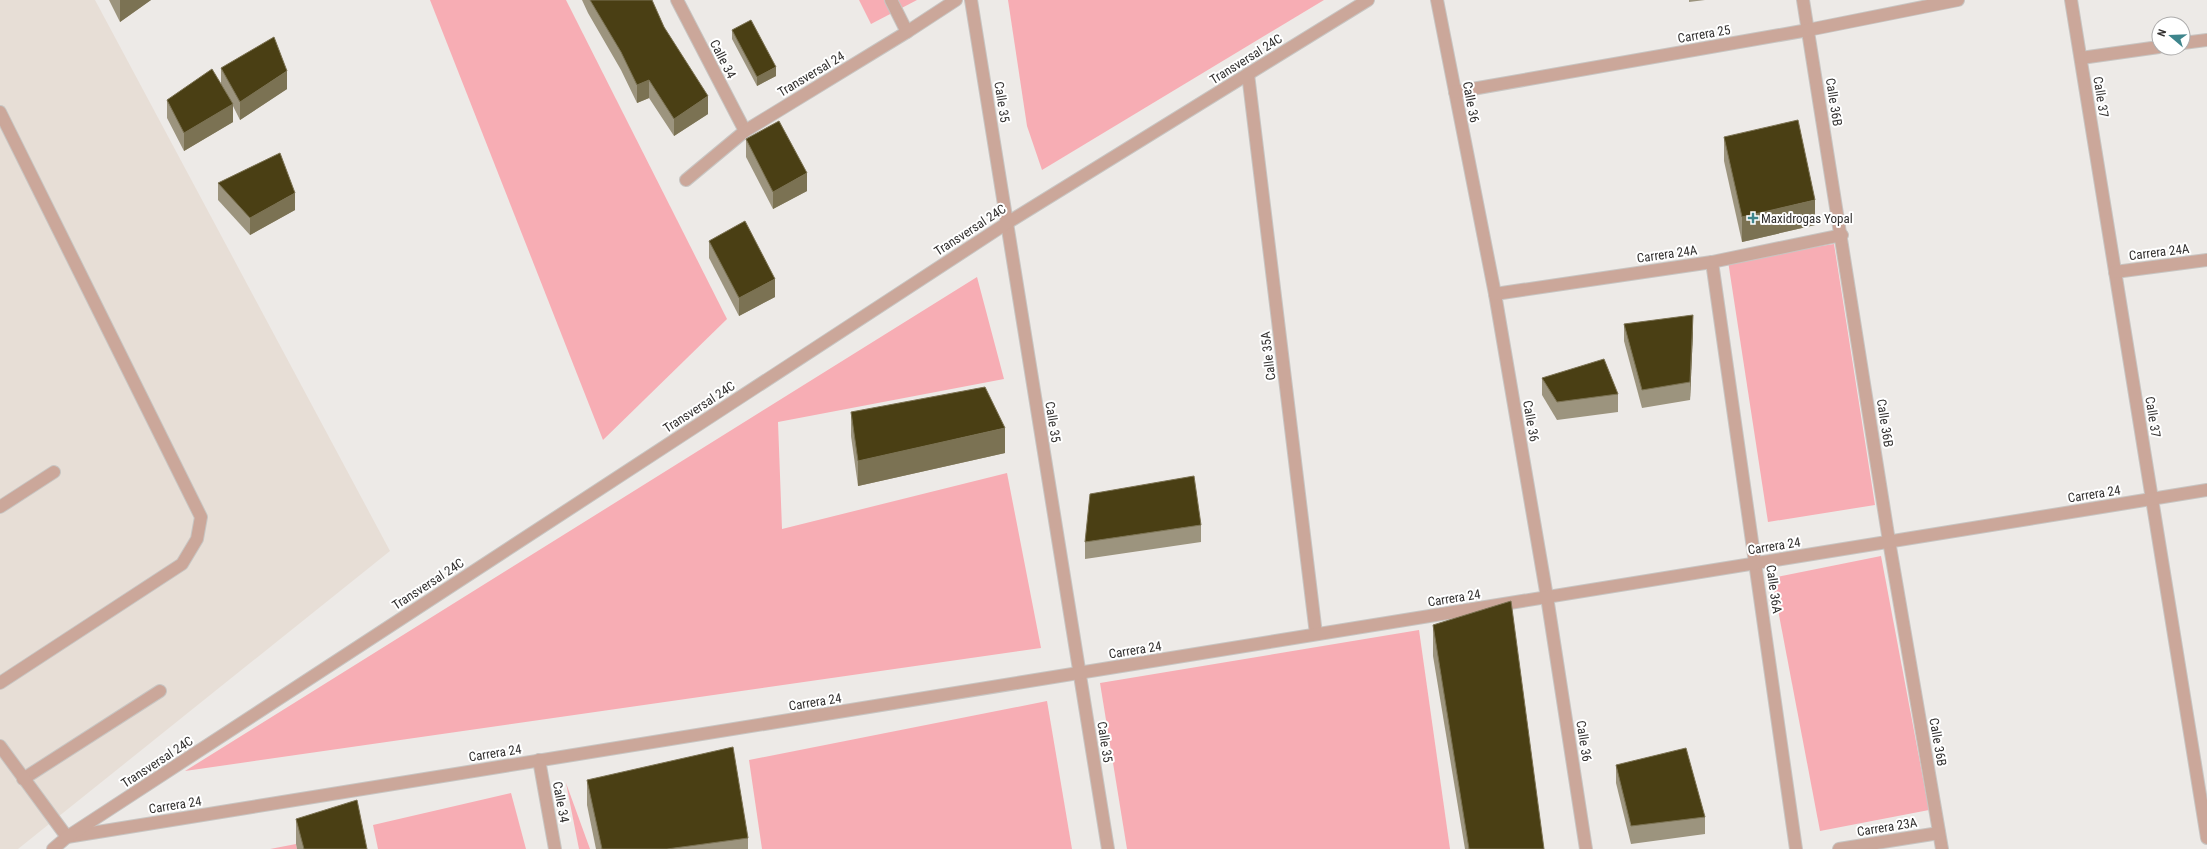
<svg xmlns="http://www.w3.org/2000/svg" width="2207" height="849" font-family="'Roboto Condensed',sans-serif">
<rect width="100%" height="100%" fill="#edeae7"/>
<polygon fill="#e7ded6" points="0,0 95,0 390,551 18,849 0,849"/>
<g fill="#f7adb4">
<polygon points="430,0 566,0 727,319 603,440"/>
<polygon points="859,0 917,0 871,24"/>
<polygon points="1008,0 1324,0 1042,170 1027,126"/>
<polygon points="1834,244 1875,505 1768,522 1728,261"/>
<polygon points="977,277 1004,379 778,422 782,529 1007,473 1041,648 185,771"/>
<polygon points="1881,556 1929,810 1820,831 1772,578"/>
<polygon points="1419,630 1450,849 1127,849 1100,683"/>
<polygon points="1047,701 1072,849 762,849 749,760"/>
<polygon points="566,783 590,849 579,849"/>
<polygon points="511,793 526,849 378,849 373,825"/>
<polygon points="296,844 297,849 270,849"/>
</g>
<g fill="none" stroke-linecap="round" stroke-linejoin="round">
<defs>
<g id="service">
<polyline points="0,507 54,472"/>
<polyline points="23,779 160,691"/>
</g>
<g id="minor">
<polyline points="677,0 745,131"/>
<polyline points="891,0 907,32"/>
<polyline points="971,0 1108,849"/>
<polyline points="1437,0 1495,294 1547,597 1586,849"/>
<polyline points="1803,0 1889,541 1942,849"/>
<polyline points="2071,0 2207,838"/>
<polyline points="2183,43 2207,40"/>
<polyline points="2081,58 2159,47"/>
<polyline points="1248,74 1316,634"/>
<polyline points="1455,92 1808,30 1958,0"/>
<polyline points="0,112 201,517 197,539 182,564 0,683"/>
<polyline points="686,180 745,131 907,32 956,0"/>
<polyline points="1712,262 1796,849"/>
<polyline points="2115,272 2207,260"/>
<polyline points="1495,294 1712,262 1842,235"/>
<polyline points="0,746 67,837 2207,490"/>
<polyline points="539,760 555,849"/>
<polyline points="53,849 67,837 1007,223 1368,0"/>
<polyline points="1839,849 1939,833"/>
</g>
</defs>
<use href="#service" stroke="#c8c5c2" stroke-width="14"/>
<use href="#minor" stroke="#c8c5c2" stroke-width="14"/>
<use href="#service" stroke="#cba79a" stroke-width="12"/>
<use href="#minor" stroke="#cba79a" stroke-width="12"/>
</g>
<g fill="#9c947e">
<polygon points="109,0 151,0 120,22"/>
<polygon points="582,0 652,0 664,27 708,114 674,136 649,98 637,103 621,70 588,13"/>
<polygon points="1689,0 1705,0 1689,2"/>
<polygon points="732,30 776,76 757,86 732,39"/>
<polygon points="221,68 287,89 240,120 233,106 233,122 184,151 167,118 167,100 221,84"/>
<polygon points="1724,137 1815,225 1742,242 1724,161"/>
<polygon points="746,139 807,191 773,209 746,157"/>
<polygon points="218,183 295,210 250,235 218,200"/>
<polygon points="709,241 775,297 739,316 709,258"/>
<polygon points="1624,324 1693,332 1690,400 1642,408 1624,341"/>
<polygon points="1542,378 1618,394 1618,412 1557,420 1542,395"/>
<polygon points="851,412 1005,453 858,486 851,436"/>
<polygon points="1201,525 1201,542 1085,559 1085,542"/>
<polygon points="1433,625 1544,849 1465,849 1433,656"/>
<polygon points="1616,765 1705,817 1705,834 1631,844 1616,783"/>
<polygon points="587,780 748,838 748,849 596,849 587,805"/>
<polygon points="296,819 367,849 297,849 296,844"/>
</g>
<g fill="#7b7253">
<polygon points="120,0 151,0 120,22"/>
<polygon points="776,67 776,76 757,86 757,77"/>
<polygon points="287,71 287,89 240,120 240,102"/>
<polygon points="649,80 649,98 637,103 637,85"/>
<polygon points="708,96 708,114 674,136 674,119"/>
<polygon points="233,104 233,122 184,151 184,133"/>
<polygon points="807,173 807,191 773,209 773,192"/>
<polygon points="295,193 295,210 250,235 250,218"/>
<polygon points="1815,200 1815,225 1742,242 1742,217"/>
<polygon points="775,279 775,297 739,316 739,298"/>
<polygon points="1693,315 1693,332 1690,400 1690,382"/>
<polygon points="1005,428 1005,453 858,486 858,461"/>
</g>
<g fill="#4a3f14" stroke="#7b7253">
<polygon points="590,0 652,0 664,27 708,96 674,119 649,80 637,85 621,52"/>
<polygon points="751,20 776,67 757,77 732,30"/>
<polygon points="274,37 287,71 240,102 221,68"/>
<polygon points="212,69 233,104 184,133 167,100"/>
<polygon points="1798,120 1815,200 1742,217 1724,137"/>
<polygon points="779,121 807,173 773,192 746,139"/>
<polygon points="280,153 295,193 250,218 218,183"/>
<polygon points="745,221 775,279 739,298 709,241"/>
<polygon points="1693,315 1690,382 1642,390 1624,324"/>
<polygon points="1604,359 1618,394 1557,402 1542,378"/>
<polygon points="985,387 1005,428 858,461 851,412"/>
<polygon points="1194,476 1201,525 1085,542 1090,494"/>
<polygon points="1511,601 1544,849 1469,849 1433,625"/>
<polygon points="733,747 748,838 667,849 602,849 587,780"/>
<polygon points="1686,748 1705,817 1631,826 1616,765"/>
<polygon points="357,800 367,849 304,849 296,819"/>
</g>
<path fill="#3e858c" stroke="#fff" stroke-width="1.5" d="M1751 212h4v4h4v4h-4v4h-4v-4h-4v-4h4z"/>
<g text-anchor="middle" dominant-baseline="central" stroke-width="4" stroke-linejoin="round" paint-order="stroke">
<g font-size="13" fill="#32302f" stroke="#fff">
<text transform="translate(1704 34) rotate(-10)">Carrera 25</text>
<text transform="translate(723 59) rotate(63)">Calle 34</text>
<text transform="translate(1246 59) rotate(-32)">Transversal 24C</text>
<text transform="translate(811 74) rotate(-31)">Transversal 24</text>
<text transform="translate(2101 97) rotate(81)">Calle 37</text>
<text transform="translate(1002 102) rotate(81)">Calle 35</text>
<text transform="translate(1471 102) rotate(79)">Calle 36</text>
<text transform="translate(1834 102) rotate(81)">Calle 36B</text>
<text transform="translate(970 230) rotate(-33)">Transversal 24C</text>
<text transform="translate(2159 252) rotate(-7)">Carrera 24A</text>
<text transform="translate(1667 254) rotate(-8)">Carrera 24A</text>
<text transform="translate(1268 356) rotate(-97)">Calle 35A</text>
<text transform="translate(699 407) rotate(-33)">Transversal 24C</text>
<text transform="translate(2153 417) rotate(81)">Calle 37</text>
<text transform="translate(1531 421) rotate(80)">Calle 36</text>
<text transform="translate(1053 422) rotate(81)">Calle 35</text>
<text transform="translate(1885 423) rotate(81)">Calle 36B</text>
<text transform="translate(2094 494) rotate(-9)">Carrera 24</text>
<text transform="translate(1774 546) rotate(-9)">Carrera 24</text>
<text transform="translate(428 584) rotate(-33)">Transversal 24C</text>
<text transform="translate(1774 589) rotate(82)">Calle 36A</text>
<text transform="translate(1454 598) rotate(-9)">Carrera 24</text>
<text transform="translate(1135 650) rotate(-9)">Carrera 24</text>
<text transform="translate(815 702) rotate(-9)">Carrera 24</text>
<text transform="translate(1584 741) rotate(81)">Calle 36</text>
<text transform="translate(1105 742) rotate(81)">Calle 35</text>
<text transform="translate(1938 742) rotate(80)">Calle 36B</text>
<text transform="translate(495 753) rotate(-9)">Carrera 24</text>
<text transform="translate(157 762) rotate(-33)">Transversal 24C</text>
<text transform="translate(561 802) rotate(79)">Calle 34</text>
<text transform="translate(175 805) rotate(-9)">Carrera 24</text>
<text transform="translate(1887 827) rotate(-9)">Carrera 23A</text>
</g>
<g font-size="13" fill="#32302f" stroke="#fff" text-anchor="start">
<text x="1761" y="218">Maxidrogas Yopal</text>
</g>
</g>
<g transform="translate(2171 36) rotate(289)"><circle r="19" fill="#ffffff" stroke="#adacac"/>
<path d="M0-3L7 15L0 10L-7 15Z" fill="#3e858c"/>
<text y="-6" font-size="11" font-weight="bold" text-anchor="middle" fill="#32302f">N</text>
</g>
</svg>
